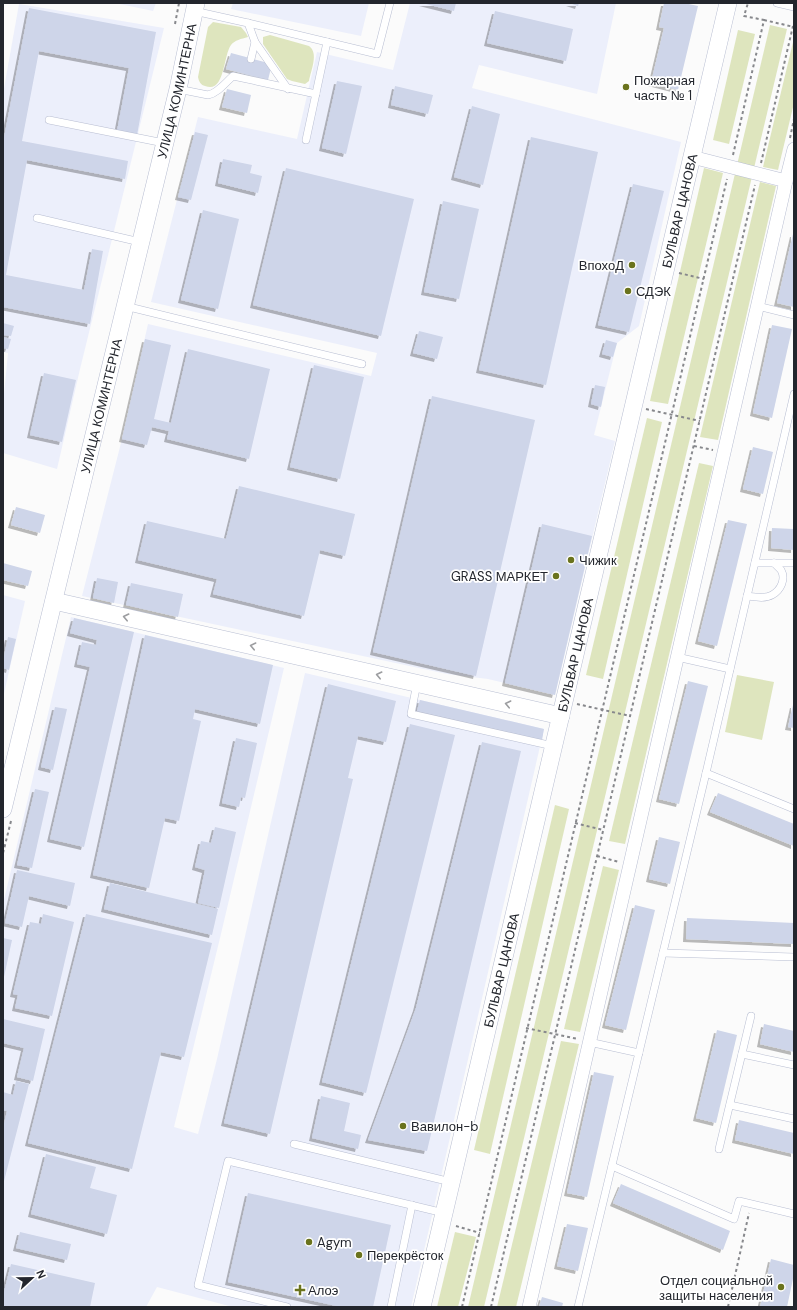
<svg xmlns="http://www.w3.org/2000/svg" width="797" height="1310" font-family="'DM Sans',sans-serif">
<defs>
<filter id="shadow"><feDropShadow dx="-3" dy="3" stdDeviation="0" flood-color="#0004"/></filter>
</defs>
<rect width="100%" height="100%" fill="#fbfbfb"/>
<g fill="#eceffb">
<polygon points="115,3 156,3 153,11"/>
<polygon points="233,3 369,3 361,36 231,9"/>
<polygon points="410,3 616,3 597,94 479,65 472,88 681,142 639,326 617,343 594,435 615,441 555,695 488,679 447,674 82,596 122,439 148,324 371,376 377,353 151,302 198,117 297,139 317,52 393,70"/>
<polygon points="19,4 164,28 80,369 57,469 3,453 3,404 8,353 3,352 3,94"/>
<polygon points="3,595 25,601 3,698"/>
<polygon points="71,617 284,668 220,938 174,1127 198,1134 217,1059 305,673 544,729 411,1307 233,1307 157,1287 146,1307 3,1307 3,904"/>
</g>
<g fill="#dee5be">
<path d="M 213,22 L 241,27 L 246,33 L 248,37 C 241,39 235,40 231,45 C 223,56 225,94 205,86 C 201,85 199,82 198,77 L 208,27 Z"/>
<polygon points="770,25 787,29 484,1307 468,1307"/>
<polygon points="738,30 755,34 729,144 713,140"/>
<path d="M 270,35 L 309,46 C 319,53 311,70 309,81 L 305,84 L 292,81 L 287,79 L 263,44 L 263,37 Z"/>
<polygon points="794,38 794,103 778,170 763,167"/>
<polygon points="704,168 723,173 668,404 650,401"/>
<polygon points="760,182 776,186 718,440 700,437"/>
<polygon points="647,418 662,422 603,679 586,675"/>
<polygon points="699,463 713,466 625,844 609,841"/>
<polygon points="737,675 774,682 762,740 725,732"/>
<polygon points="555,805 569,809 490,1154 474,1150"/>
<polygon points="603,866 619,870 580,1032 564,1029"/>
<polygon points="561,1041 579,1044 516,1307 497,1307"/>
<polygon points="455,1232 476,1237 458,1307 437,1307"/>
</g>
<g fill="#ced5e9" filter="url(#shadow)">
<polygon points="422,3 456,3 454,11"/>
<polygon points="569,3 579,3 578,6"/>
<polygon points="664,3 684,3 698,6 678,90 651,83 664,28 659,27"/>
<polygon points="29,8 156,32 137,135 117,131 129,68 39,51 22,141 128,161 125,179 27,160 6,275 84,290 92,249 103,251 90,324 3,307 3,143"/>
<polygon points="495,11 573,29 566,61 487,43"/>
<polygon points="231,53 272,64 268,80 226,69"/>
<polygon points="337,81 362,86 346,154 322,148"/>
<polygon points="395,86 433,95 428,114 391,105"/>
<polygon points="227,89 251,95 247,113 222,107"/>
<polygon points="472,106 500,114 483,185 454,177"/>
<polygon points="195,132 208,135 191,200 178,197"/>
<polygon points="531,137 598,152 546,385 479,370"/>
<polygon points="223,159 252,165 250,173 262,176 258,193 218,183"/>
<polygon points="286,168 414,199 381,336 253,305"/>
<polygon points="633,184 664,191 629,332 598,325"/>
<polygon points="443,201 479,209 459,299 424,292"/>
<polygon points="203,210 239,219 218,309 181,300"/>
<polygon points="793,234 794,234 794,307 777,303"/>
<polygon points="3,323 14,326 11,336 3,335"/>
<polygon points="772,325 792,329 772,418 753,413"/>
<polygon points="419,331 443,337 437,359 413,353"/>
<polygon points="3,337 11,339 8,349 3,348"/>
<polygon points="145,339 171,345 154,419 171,423 188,349 270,369 249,459 167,439 169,431 152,427 147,445 122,439"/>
<polygon points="606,340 617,343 613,357 602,354"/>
<polygon points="314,365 364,377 340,479 290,467"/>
<polygon points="44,373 76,380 62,442 30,435"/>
<polygon points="595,385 605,387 601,407 591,404"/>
<polygon points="432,396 535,420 476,676 373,652"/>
<polygon points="753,447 773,452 763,494 743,489"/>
<polygon points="239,486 355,514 345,556 320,550 304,616 213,594 217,579 138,560 147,521 226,539"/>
<polygon points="16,507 45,515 40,533 11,525"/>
<polygon points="728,520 747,524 717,646 698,641"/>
<polygon points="542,524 592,536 555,695 505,683"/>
<polygon points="772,528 794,529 794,550 771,548"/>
<polygon points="3,563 32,571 28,586 3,580"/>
<polygon points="97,578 118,582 114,603 93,598"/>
<polygon points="131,583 183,594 178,617 126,605"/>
<polygon points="74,618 134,632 84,847 50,839 90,667 77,664 82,642 96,645 97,640 70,633"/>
<polygon points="145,635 273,665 260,724 195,709 193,719 201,721 179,821 165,818 149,888 93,875"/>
<polygon points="8,637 16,639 9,670 3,668 3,661"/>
<polygon points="688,681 708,686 679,804 659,799"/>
<polygon points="328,684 396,701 386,742 358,736 348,778 353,779 270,1134 224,1123"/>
<polygon points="420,700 544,729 542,740 417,711"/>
<polygon points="793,705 794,705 794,728 788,727"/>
<polygon points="55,707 67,709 53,770 41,767"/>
<polygon points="410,724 455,735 366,1093 322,1082"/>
<polygon points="236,738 257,743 245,798 241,797 239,807 222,803"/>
<polygon points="482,742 521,751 427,1151 368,1140 416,1008"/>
<polygon points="35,789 49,792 32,868 17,865"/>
<polygon points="718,793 794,824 794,846 710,812"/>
<polygon points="215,827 236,832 219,908 198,903 205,870 195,867 201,841 211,843"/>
<polygon points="659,837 680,842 670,884 649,879"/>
<polygon points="17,870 75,883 70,906 29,896 22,927 5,923"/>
<polygon points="110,883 218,909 212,935 104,909"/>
<polygon points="635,905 655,910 626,1030 605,1025"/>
<polygon points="43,914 74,922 52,1016 15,1008 18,995 13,994 30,922 41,924"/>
<polygon points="86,914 212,943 184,1057 161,1052 132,1169 28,1143"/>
<polygon points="687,918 794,923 794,944 686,939"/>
<polygon points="3,938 12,940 4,977 3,977"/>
<polygon points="3,1019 45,1029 33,1081 17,1077 24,1048 3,1043"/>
<polygon points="764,1024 794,1031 794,1052 760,1044"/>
<polygon points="717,1030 737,1035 716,1123 696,1118"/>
<polygon points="594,1072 614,1076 587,1197 567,1193"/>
<polygon points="16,1081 29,1084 3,1185 3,1128 7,1111 3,1110 3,1092 13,1095"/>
<polygon points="321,1096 350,1103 344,1131 361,1135 358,1149 312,1138"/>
<polygon points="739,1120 794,1133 794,1154 735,1140"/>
<polygon points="46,1154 96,1167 90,1188 117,1195 107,1234 31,1214"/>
<polygon points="621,1184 730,1231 723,1250 613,1203"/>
<polygon points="248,1193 391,1225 373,1307 341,1307 228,1282"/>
<polygon points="567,1224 588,1228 578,1271 557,1266"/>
<polygon points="20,1232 71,1244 67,1260 16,1248"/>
<polygon points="771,1259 794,1265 794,1274 787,1307 760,1307"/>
<polygon points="11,1264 95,1283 90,1307 3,1307 3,1296"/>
<polygon points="542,1297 563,1303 562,1307 539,1307"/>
</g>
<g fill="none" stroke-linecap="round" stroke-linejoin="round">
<defs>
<g id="service">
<polyline points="777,3 794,7"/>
<polyline points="194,11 248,23 377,54 390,3"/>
<polyline points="248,23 255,42 251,59"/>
<polyline points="255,42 288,89"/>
<path d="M 178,89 L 208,95 C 218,93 225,83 233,76 L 316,94"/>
<polyline points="49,120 164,143"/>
<polyline points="306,140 327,42"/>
<polyline points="37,218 140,242"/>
<polyline points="125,306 362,364"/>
<polyline points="757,306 794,315"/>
<polyline points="755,563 794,563"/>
<path d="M 747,596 C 755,597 765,599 772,595 C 781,590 786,579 781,570 C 779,568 776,565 774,563"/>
<polyline points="677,657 730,669"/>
<polyline points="417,683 411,714 553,746"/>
<polyline points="706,773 794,809"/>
<polyline points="663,953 794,957"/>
<polyline points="589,1042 639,1053"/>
<polyline points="742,1054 794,1065"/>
<polyline points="730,1105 794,1119"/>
<polyline points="294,1144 451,1182"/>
<polyline points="719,1149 751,1016"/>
<polyline points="612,1166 734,1219 739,1201 794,1214"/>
<polyline points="287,1307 198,1285 228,1161 444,1213"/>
<polyline points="391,1307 412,1205"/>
<polyline points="578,1307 706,773 794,394"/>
</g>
<g id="minor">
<polyline points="692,157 786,181"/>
<polyline points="529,1307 786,181 794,149"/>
</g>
<g id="tertiary">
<polyline points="54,601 561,716"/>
<path id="s1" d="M 3,809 L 178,89 L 196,3"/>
<path id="s2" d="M 422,1307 L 728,3"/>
</g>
</defs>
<use href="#service" stroke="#b8bed2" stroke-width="8"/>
<use href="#minor" stroke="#b8bed2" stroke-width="14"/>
<use href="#tertiary" stroke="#b8bed2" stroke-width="18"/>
<g stroke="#87888c" stroke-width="2" stroke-dasharray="3 3" stroke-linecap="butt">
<polyline points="764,20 794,27"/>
<polyline points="175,24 179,3"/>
<polyline points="790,138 794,119"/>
<polyline points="733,155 764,20 744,16 748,3"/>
<polyline points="761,163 793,26"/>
<polyline points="679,273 704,279"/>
<polyline points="646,409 700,421"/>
<polyline points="694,446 713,450"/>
<polyline points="577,704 630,716"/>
<polyline points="575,823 603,830"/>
<polyline points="3,853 11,821"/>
<polyline points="597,856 619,862"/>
<polyline points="526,1028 578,1039"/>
<polyline points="456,1226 480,1233"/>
<polyline points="462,1307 727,179"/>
<polyline points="491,1307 755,185"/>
<polyline points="728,1307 749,1213"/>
</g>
<use href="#service" stroke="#fff" stroke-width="7"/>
<use href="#minor" stroke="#fff" stroke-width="13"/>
<use href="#tertiary" stroke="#fff" stroke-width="17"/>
</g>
<defs><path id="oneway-chevron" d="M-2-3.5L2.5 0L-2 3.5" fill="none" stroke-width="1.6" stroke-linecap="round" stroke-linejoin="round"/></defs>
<g stroke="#9c9da0">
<use href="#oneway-chevron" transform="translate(126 617) rotate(-167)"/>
<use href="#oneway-chevron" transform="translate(253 646) rotate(-167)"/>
<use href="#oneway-chevron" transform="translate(379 675) rotate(-167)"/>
<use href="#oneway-chevron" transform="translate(508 704) rotate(-167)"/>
</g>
<g fill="#6a731d" stroke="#fff" stroke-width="1.5">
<circle cx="626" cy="87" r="4"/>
<circle cx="632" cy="265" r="4"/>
<circle cx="628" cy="291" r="4"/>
<circle cx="571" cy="560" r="4"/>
<circle cx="556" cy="576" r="4"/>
<circle cx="403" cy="1126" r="4"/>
<circle cx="309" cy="1242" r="4"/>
<circle cx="359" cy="1255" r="4"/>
<circle cx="781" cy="1287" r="4"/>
<path d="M298 1284h4v4h4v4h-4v4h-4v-4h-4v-4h4z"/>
</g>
<g text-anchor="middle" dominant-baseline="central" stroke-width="3.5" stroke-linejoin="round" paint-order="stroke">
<g font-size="13" fill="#23262d" stroke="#fff" text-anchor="start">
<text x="634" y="80">Пожарная<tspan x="634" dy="15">часть № 1</tspan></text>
<text x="624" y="265" text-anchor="end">ВпохоД</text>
<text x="636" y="291">СДЭК</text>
<text x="579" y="560">Чижик</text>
<text x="548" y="576" text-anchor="end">GRASS МАРКЕТ</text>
<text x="411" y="1126">Вавилон-b</text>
<text x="317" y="1242">Agym</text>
<text x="367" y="1255">Перекрёсток</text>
<text x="773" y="1280" text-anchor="end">Отдел социальной<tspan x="773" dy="15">защиты населения</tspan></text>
<text x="308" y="1290">Алоэ</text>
</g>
<g font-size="13" fill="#23262d" stroke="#fff">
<text stroke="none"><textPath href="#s1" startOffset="739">УЛИЦА КОМИНТЕРНА</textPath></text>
<text stroke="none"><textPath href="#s2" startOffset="1126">БУЛЬВАР ЦАНОВА</textPath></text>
<text stroke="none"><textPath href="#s1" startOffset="415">УЛИЦА КОМИНТЕРНА</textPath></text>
<text stroke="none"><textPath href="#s2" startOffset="670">БУЛЬВАР ЦАНОВА</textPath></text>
<text stroke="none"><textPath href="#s2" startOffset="346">БУЛЬВАР ЦАНОВА</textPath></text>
</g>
</g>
<rect width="797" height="1310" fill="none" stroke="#23262d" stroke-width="8"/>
<g transform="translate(32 1278) rotate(68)" stroke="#ffffff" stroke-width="3" paint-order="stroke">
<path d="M0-3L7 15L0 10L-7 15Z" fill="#23262d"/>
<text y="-6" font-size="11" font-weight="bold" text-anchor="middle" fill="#23262d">N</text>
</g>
</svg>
